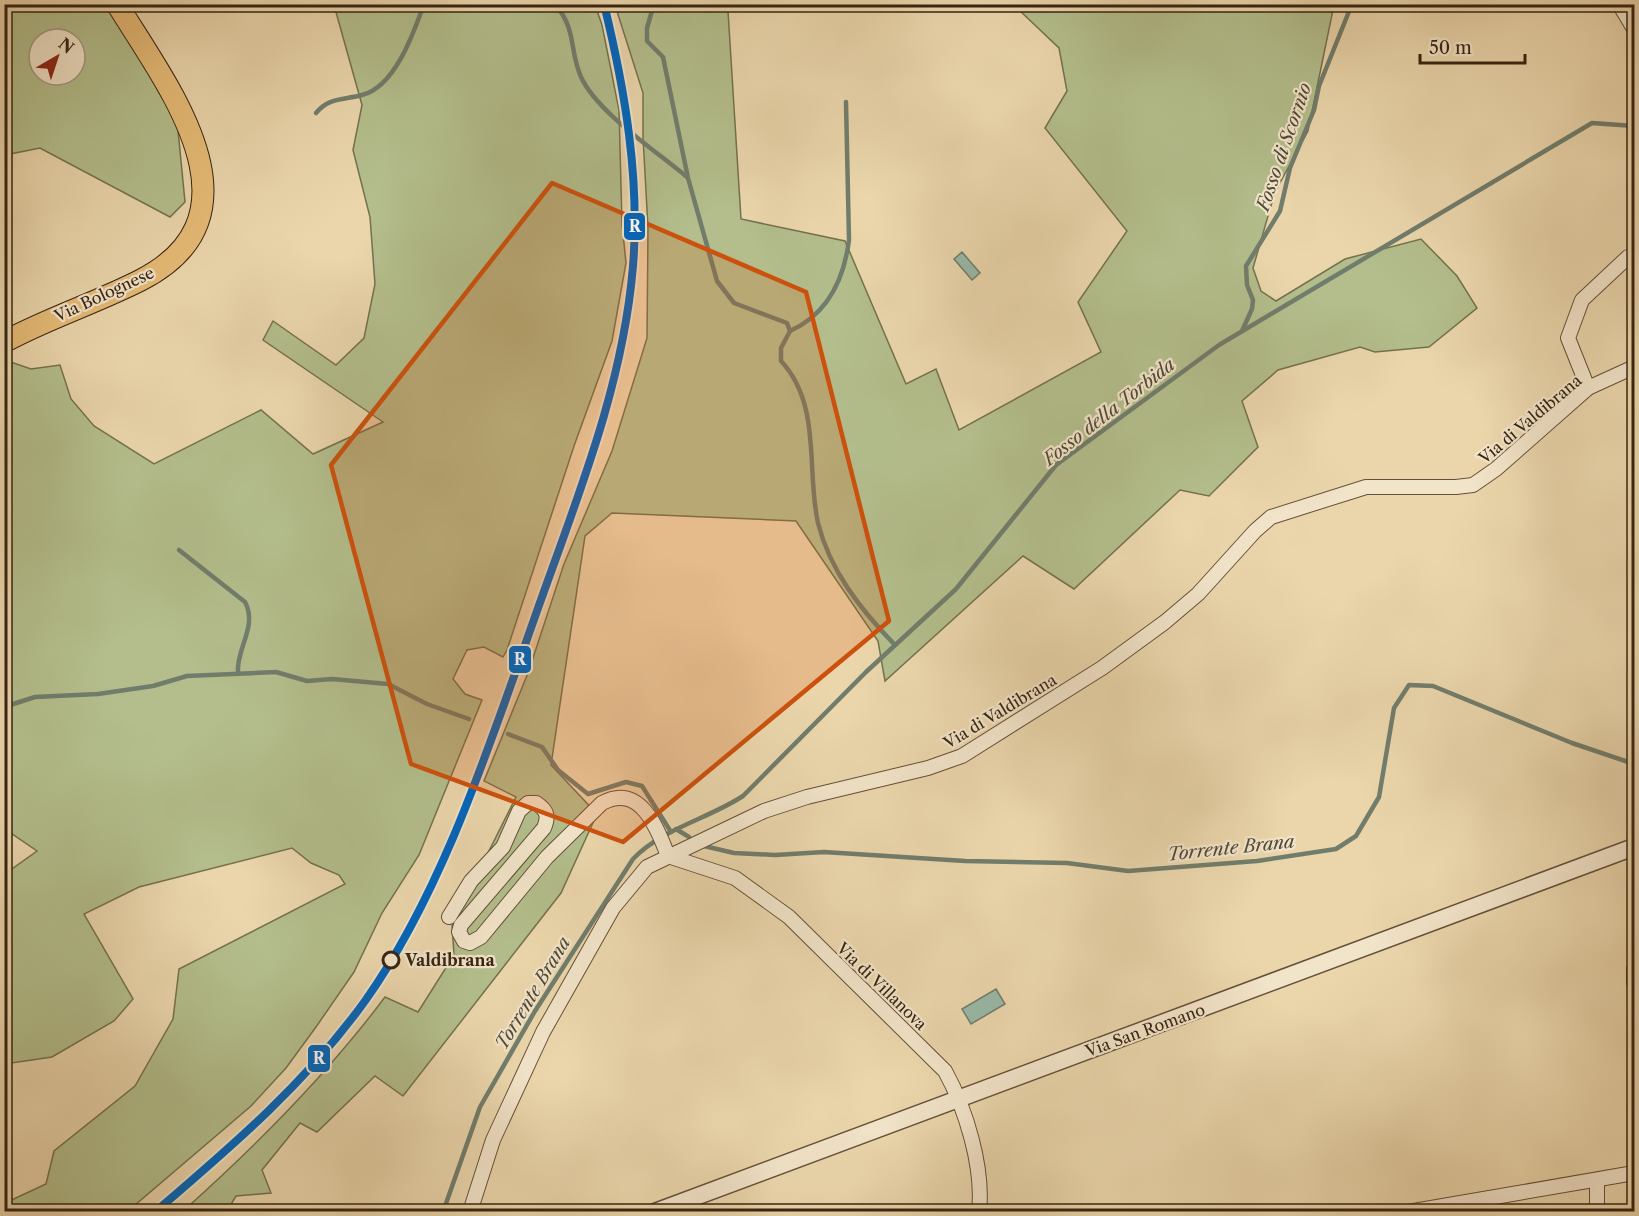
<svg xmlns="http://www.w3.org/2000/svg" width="1639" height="1216" font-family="'Libre Caslon Text',serif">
<rect width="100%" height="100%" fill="#ebd6ac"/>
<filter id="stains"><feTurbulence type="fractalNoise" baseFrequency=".00333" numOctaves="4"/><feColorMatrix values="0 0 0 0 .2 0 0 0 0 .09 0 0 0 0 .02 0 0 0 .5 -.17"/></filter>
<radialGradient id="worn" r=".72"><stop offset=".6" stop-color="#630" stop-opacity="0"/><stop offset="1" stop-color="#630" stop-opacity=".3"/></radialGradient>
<g fill="#b3be8c" stroke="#74714f" stroke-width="1.5" fill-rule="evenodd">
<path d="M 4,5 L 109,5 L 176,110 L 185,202 L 170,217 L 40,148 L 5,155 ZM 39,39 L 75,39 L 75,75 L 39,75 Z"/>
<polygon points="334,5 595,5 602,25 619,110 622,224 626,263 612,341 574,446 507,650 503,657 484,647 467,650 453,679 465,694 482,700 419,855 382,913 354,972 316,1027 286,1068 251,1106 128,1211 5,1211 5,1203 46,1184 54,1151 135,1086 173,1019 179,969 345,884 339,875 311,863 292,848 139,887 84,914 133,999 114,1021 52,1057 5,1064 5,874 37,851 5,829 5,360 31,369 60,365 71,399 94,426 154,464 261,410 313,454 383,422 263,340 273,321 336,365 364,338 375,284 370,217 353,150 362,105"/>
<path d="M 615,5 L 730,5 L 728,11 L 741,219 L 845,241 L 906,384 L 936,369 L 959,430 L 1101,352 L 1078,302 L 1127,231 L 1045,128 L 1067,91 L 1059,48 L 1019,10 L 1019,5 L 1334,5 L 1308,131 L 1275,192 L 1253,268 L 1261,291 L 1276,301 L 1345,259 L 1421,239 L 1457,276 L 1477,308 L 1429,347 L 1375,352 L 1360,347 L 1278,370 L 1242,401 L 1258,447 L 1209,496 L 1180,490 L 1074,589 L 1023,556 L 885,681 L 878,641 L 796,521 L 612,513 L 585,536 L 551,765 L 597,814 L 561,893 L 403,1096 L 375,1076 L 317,1132 L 300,1123 L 262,1170 L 271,1193 L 236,1196 L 227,1211 L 182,1212 C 256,1146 326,1076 385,997 L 418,1012 L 454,955 L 452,925 L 516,797 L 484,781 L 528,673 L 564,564 L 612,451 L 647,338 L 648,228 L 643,137 L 643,93 Z"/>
</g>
<g fill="#98b9a8" stroke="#717d6c" stroke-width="1.5">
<polygon points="962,252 980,273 972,280 954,259"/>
<polygon points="996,989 1005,1004 971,1024 962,1009"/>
</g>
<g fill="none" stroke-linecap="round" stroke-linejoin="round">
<g stroke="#717d6c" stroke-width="4.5">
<path d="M 555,4 C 577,30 569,50 581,77 C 597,112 656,151 687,177"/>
<path d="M 654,4 L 647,28 L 647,41 L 663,57 L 688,178 L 717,281 L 734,303 L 787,323 L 790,331 L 781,348 L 781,361 C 822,405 806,470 818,523 C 830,571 861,610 895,645"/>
<path d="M 316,113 C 329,97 344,100 362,95 C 395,87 414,32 424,4"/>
<path d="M 790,331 C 828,314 844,279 849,240 L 846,102"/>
<polyline points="1242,331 1252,309 1253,300 1247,285 1246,266 1280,211 1290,168 1314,110 1319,86 1352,4"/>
<path d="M 179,550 L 245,602 C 258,626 236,649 238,672"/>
<polyline points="4,707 35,697 98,694 153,686 187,676 276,672 307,681 332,679 388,684 427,704 469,719"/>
<polyline points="508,734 542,747 558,770 588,794 626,782 642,786 671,832"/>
<polyline points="676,829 689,837"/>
<polyline points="704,846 734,853 775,855 824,852 965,861 1067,863 1128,871 1257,861 1336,849 1356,836 1379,797 1394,708 1409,685 1433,686 1572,743 1634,764"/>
<path d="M 443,1212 L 480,1107 L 535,1011 L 633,859 C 663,828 708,819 743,796 L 866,672 L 956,589 L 1056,465 L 1219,345 L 1592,123 L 1634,126"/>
</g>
<defs>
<g id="minor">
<polyline points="1619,4 1634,29"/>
<polyline points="1588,388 1568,338 1582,300 1628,257 1634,255"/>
<path d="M 668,856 L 735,878 L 789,917 L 945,1071 C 966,1109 984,1168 979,1212"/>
<path d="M 449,917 L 471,881 L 503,847 L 519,811 L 528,803 L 536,803 C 547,810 549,816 544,828 L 461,925 L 459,932 L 464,941 L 470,943 L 481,937 L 547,857 L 602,803 C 640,783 657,827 668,856"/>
<polyline points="1634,969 1634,983"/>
<polyline points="470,1212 493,1140 543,1032 613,908 647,867 764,811 807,797 928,768 962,756 1102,668 1165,622 1198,594 1255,531 1271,517 1366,487 1456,487 1473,485 1496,469 1588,388 1634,367"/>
<polyline points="1408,1212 1634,1173"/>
<polyline points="1597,1212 1597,1180"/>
</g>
<polyline id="tertiary" points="655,1212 1634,847"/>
<path id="primary" d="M 4,342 C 48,318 96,303 141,280 C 269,214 167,86 117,4"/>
</defs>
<use href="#minor" stroke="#635038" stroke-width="16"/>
<use href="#tertiary" stroke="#635038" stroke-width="19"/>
<use href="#primary" stroke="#362412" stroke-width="23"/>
<use href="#minor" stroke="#f2e4c9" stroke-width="14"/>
<use href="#tertiary" stroke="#f2e4c9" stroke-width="16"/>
<use href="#primary" stroke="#e6bb76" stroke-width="21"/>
<defs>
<path id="rail-1" d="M 155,1212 C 232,1146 305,1084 365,1001 C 444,890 491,740 537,611 C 577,498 623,387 633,266 C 640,178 625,90 604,4"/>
</defs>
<use href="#rail-1" stroke="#f2e4c9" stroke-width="12"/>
<use href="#rail-1" stroke="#0065bd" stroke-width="8"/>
</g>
<path fill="#cd510d" fill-opacity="0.2" stroke="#cd510d" stroke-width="4.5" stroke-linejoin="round" d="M 552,183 L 806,292 L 889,621 L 623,842 L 411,764 L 331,465 Z"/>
<circle fill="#f2e4c9" stroke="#362412" stroke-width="3" cx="391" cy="960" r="8"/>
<g text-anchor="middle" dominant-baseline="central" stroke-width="4.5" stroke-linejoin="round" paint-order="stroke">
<g font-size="16" fill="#362412" stroke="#f2e4c9">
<text transform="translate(104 294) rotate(-25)">Via Bolognese</text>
<text transform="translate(1530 419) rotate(-40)">Via di Valdibrana</text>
<text transform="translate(1000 711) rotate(-31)">Via di Valdibrana</text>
<text transform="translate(882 986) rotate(44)">Via di Villanova</text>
<text transform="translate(1145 1030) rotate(-20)">Via San Romano</text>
</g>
<g font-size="16" font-weight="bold" fill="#362412" stroke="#f2e4c9" text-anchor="start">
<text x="405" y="960">Valdibrana</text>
</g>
<g font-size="18" font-style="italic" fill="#4e4938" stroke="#f2e4c9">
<text transform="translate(1284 147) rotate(-71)">Fosso di Scornio</text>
<text transform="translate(1109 412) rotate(-38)">Fosso della Torbida</text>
<text transform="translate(1231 848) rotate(-6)">Torrente Brana</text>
<text transform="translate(533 993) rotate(-59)">Torrente Brana</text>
</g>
</g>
<g stroke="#f2e4c9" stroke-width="2">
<rect x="623" y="212" width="23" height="29" rx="6" fill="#0065bd"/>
<rect x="508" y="645" width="24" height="29" rx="6" fill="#0065bd"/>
<rect x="307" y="1044" width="24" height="29" rx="6" fill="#0065bd"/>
</g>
<g font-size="16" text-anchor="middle" font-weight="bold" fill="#fff">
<text x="635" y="232">R</text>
<text x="520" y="665">R</text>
<text x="319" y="1064">R</text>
</g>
<rect width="1639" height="1216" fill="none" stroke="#ebd6ac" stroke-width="24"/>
<rect x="6" y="6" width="1627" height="1204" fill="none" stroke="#362412" stroke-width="3"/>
<rect x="12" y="12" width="1615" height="1192" fill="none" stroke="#362412" stroke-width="1.5"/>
<g transform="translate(57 57) rotate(39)"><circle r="28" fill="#f2e4c9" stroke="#a79780" stroke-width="1.5"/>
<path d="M0-4.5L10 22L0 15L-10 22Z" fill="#8f2418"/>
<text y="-9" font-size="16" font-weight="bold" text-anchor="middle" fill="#362412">N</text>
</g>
<path d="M1420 54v9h105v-9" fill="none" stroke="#362412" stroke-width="3"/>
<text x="1429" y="54" font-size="18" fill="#362412" stroke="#f2e4c9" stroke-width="4.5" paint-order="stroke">50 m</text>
<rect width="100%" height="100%" filter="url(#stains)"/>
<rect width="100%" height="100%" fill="url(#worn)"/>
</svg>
